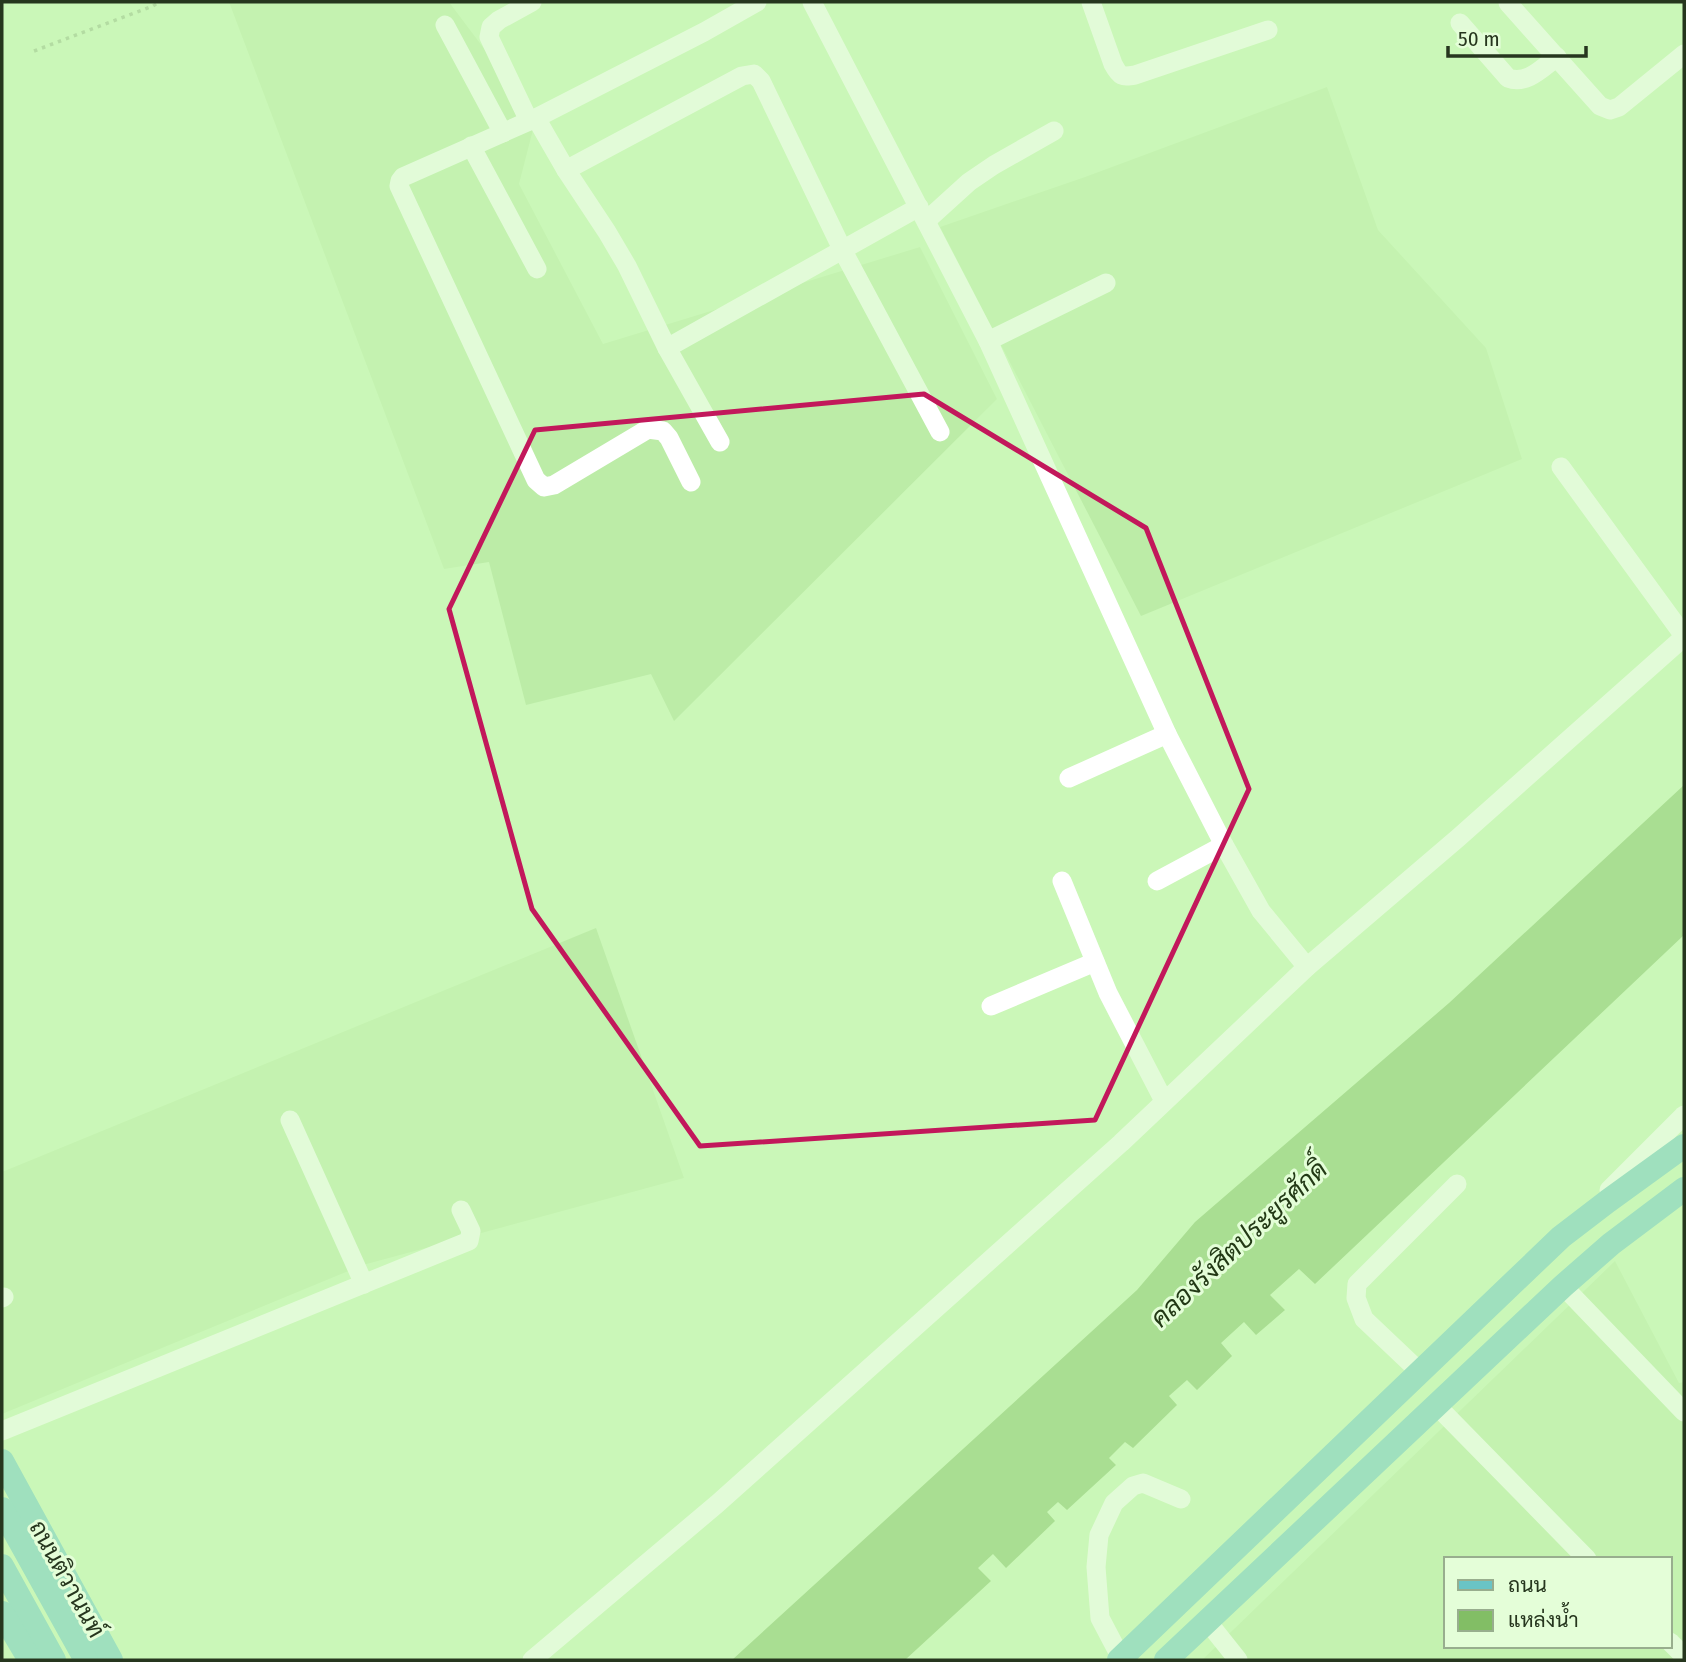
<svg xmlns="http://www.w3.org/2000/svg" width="1686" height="1662" font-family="'Fira Sans Condensed',Sarabun,sans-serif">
<rect width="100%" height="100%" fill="#cbf7b8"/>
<g fill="#bceca7" fill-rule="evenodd">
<polygon points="229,2 449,2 536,118 519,184 603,344 920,247 997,399 674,721 651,674 526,705 489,562 444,569"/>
<polygon points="1327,87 1378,230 1486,348 1522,459 1141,616 940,227 1085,177"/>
<polygon points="596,928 684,1178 363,1265 2,1414 2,1172"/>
<path d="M 1615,1261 L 1679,1383 L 1684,1382 L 1684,1660 L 1202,1660 ZM 1446,1559 L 1670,1559 L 1670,1646 L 1446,1646 Z"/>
</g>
<polygon fill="#82be65" points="1684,785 1684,935 1315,1284 1299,1269 1270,1295 1285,1310 1256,1335 1244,1322 1221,1343 1232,1356 1197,1390 1187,1380 1169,1396 1177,1405 1133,1448 1125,1442 1109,1458 1116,1465 1067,1510 1058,1502 1047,1512 1055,1521 1006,1568 993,1554 978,1568 991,1581 905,1660 732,1660 1137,1290 1195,1222 1449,1003"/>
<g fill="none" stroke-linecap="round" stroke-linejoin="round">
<polyline stroke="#98bb88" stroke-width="3.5" stroke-dasharray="3.5 5" stroke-linecap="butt" points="34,51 153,6 159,2"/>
<g stroke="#fff" stroke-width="19">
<polyline points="812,2 988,341 1167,734 1224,845 1261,911 1307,967"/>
<path d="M 1091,2 L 1113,64 C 1120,77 1122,77 1135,75 L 1268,30"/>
<polyline points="1508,3 1600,106 1610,110 1619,107 1684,54"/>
<path d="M 1460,23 L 1508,78 C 1527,85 1542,68 1557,57"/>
<polyline points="445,25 503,133"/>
<polyline points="536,118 566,170 742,76 754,74 761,81 843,251 940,432"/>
<polyline points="529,121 489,37 491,27 499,20 532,2"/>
<polyline points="471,146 537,269"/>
<polyline points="566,170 607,232 627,266 667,348 720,442"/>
<polyline points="926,221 969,182 994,165 1054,131"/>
<polyline points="988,341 1106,283"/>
<polyline points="667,348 919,207"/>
<polyline points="1561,467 1684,636"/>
<polyline points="691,482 669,438 663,431 648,429 554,485 544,487 536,480 399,186 400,181 403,177 536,118 704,32 757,2"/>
<polyline points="1069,778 1167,734"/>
<polyline points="1062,881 1108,993 1164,1101"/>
<polyline points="1157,881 1224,845"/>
<polyline points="991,1006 1095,962"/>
<polyline points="290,1120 364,1284"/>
<polyline points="1609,1190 1684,1115"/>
<polyline points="1563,1286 1684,1412"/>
<polyline points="2,1298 4,1297"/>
<polyline points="1421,1373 1364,1319 1356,1298 1357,1284 1457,1184"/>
<polyline points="1436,1405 1587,1559"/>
<polyline points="2,1431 469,1241 471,1231 461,1210"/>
<polyline points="1207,1621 1238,1660"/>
<polyline points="1670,1642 1684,1656"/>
<polyline points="1121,1658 1100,1618 1096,1567 1099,1535 1114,1503 1133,1486 1143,1483 1181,1499"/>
<polyline points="532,1660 717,1504 1121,1143 1307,967 1458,838 1684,637"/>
</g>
<g stroke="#6ac4c5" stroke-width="24">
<polyline points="2,1461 111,1660"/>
<polyline points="2,1509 86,1660"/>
<polyline points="2,1566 54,1660"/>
<polyline points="2,1613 30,1660"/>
<polyline points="1119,1660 1561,1237 1608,1201 1684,1146"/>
<polyline points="1166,1660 1563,1286 1611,1244 1684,1189"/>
</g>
</g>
<path d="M0 0H1686V1662H0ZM 924,394 L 1146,528 L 1249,789 L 1095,1120 L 700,1146 L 532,909 L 449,609 L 535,430 Z" fill="#cbf7b8" fill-opacity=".55" fill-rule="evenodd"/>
<path fill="none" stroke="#c2185b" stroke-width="5" stroke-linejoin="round" d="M 924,394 L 1146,528 L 1249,789 L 1095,1120 L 700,1146 L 532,909 L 449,609 L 535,430 Z"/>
<g text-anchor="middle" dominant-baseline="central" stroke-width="6" stroke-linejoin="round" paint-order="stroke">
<g font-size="24" fill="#26361e" stroke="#e4fed8">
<text transform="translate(67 1579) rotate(61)">ถนนติวานนท์</text>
</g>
<g font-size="26" font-style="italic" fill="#223915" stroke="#e4fed8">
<text transform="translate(1239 1244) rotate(-43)">คลองรังสิตประยูรศักดิ์</text>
</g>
</g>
<rect width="1686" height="1662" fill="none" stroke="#26361e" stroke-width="7"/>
<rect x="1444" y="1557" width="228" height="91" fill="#e4fed8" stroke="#98ae8e" stroke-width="2"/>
<rect x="1458" y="1580" width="35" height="10" fill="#6ac4c5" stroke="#98ae8e" stroke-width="2"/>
<text x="1508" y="1592" font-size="21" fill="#26361e">ถนน</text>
<rect x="1458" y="1610" width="35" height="21" fill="#82be65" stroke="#98ae8e" stroke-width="2"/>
<text x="1508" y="1627" font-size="21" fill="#26361e">แหล่งน้ำ</text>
<path d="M1448 46v10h138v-10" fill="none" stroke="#26361e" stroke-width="3.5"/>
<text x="1458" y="46" font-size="21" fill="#26361e" stroke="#e4fed8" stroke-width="5" paint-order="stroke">50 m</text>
</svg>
